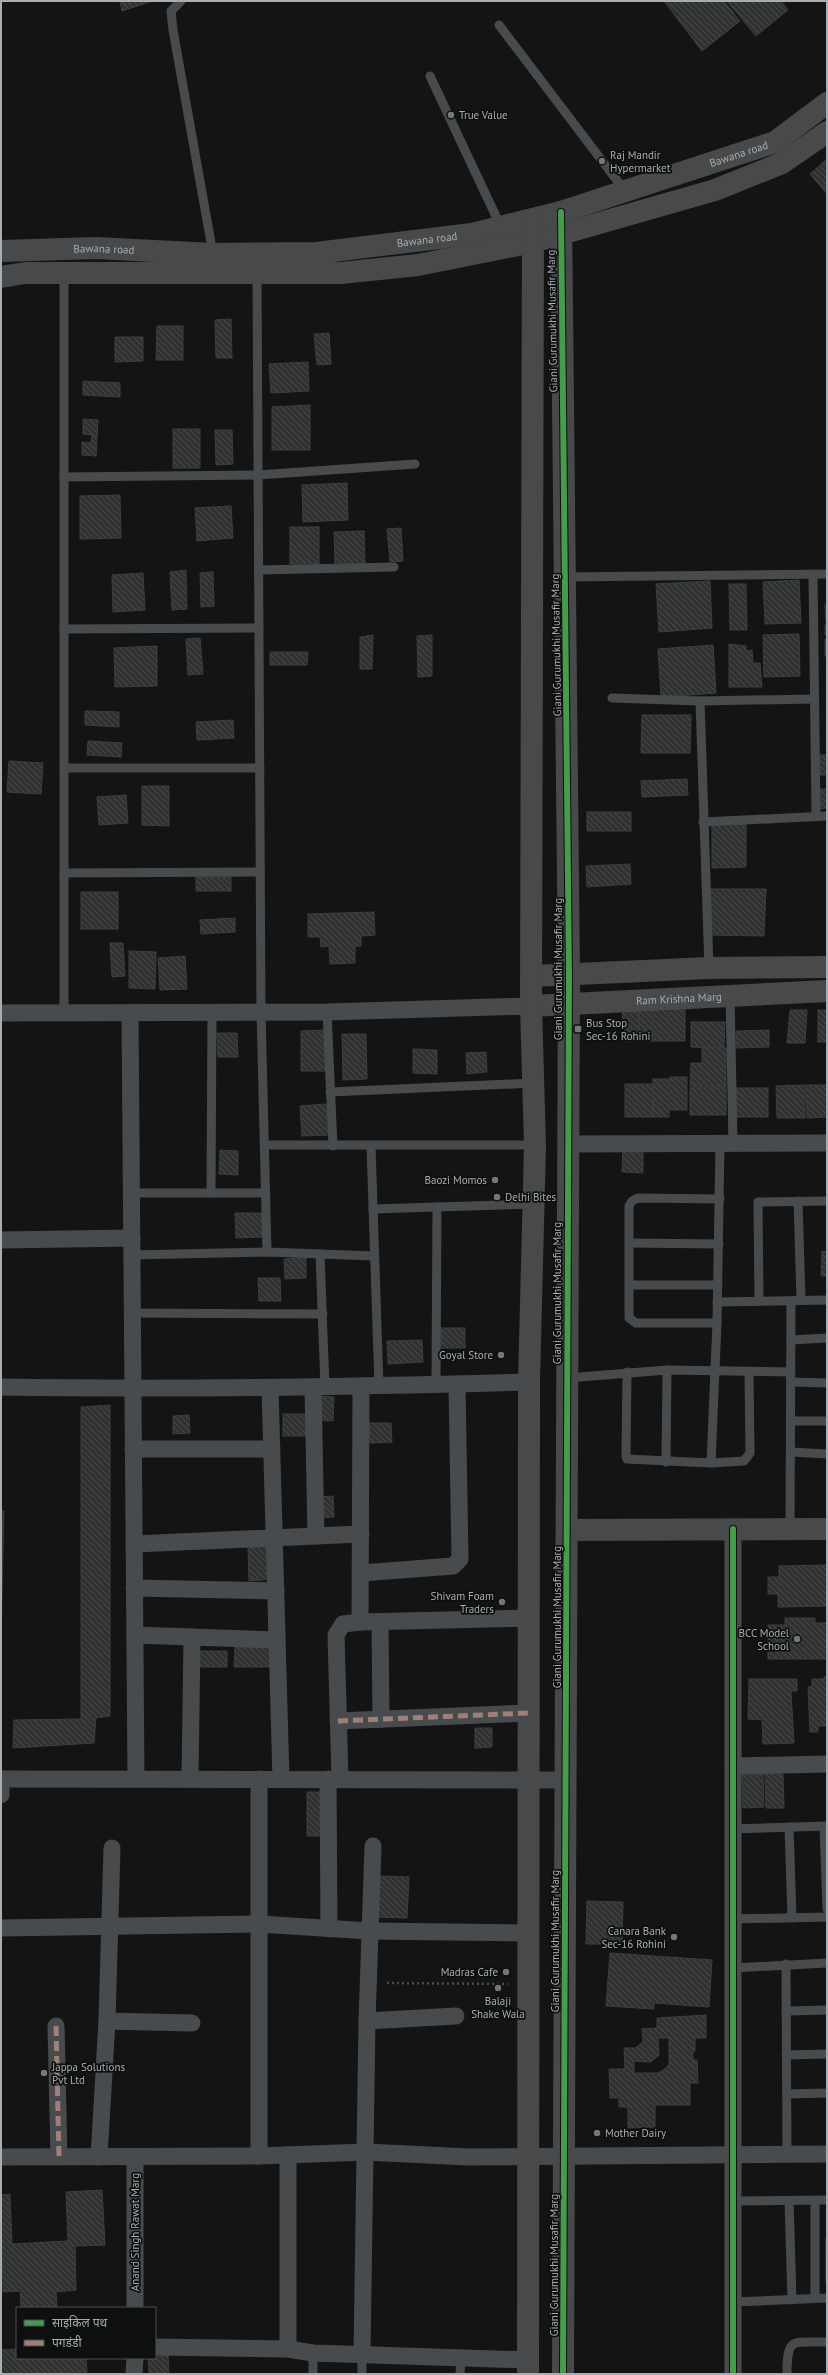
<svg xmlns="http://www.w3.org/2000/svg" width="828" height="2375" font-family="'PT Sans','Noto Sans Devanagari',sans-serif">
<defs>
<pattern id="building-back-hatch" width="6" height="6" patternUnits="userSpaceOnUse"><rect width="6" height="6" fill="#303131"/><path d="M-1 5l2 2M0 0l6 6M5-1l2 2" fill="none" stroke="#4b4c4c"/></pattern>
</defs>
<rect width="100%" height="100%" fill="#141414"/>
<g fill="url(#building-back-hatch)" stroke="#3c3e40" fill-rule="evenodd">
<polygon points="120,1 152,1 122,11"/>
<polygon points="664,1 724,1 740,21 702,51"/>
<polygon points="727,1 781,1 788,10 756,36"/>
<polygon points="827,159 827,194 810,174"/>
<polygon points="231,319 232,358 216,358 215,320"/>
<polygon points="157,326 183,326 183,360 156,360"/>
<polygon points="329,333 331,364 317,365 314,334"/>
<polygon points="115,337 143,337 143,361 115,362"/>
<polygon points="308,362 309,391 271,393 269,364"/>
<polygon points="83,381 120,383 120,397 83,395"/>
<polygon points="310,405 310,450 272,450 272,407"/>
<polygon points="83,419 98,420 96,456 82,455 82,442 91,443 92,435 83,434"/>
<rect x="173" y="429" width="27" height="39"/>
<polygon points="215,430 232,430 233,464 216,465"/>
<polygon points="347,483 348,520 303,522 302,485"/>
<polygon points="120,495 121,538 80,539 80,496"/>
<polygon points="231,506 233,538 197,541 195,508"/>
<rect x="290" y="527" width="29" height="37"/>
<polygon points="401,528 403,561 390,562 387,529"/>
<polygon points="364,531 365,564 335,565 334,532"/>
<polygon points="186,570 187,609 172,610 170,572"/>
<polygon points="213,572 214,606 201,607 200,573"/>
<polygon points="143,573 145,610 113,612 112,575"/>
<polygon points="799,580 801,623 765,624 763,582"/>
<polygon points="710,581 712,628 659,632 656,584"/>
<polygon points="729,584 746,584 747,630 730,630"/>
<polygon points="825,604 827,604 827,622 826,623"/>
<polygon points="827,624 827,635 825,635 825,625"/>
<polygon points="799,634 800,676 764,677 763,635"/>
<polygon points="373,635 372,669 360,669 360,637"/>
<polygon points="432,635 432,676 418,677 417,636"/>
<polygon points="200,638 203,674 188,675 186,639"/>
<rect x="825" y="639" width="2" height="17"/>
<polygon points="729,644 746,646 746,651 752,650 753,663 760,663 762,687 729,687"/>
<polygon points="713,645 716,693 661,697 658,649"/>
<polygon points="157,646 157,686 115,687 114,648"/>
<polygon points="270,652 308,652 307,665 270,665"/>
<polygon points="85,711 119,712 119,727 85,725"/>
<polygon points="642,715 691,715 690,753 641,753"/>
<polygon points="233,720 234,738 197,740 196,722"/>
<polygon points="88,741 122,743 121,757 87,755"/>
<rect x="820" y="755" width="7" height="20"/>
<polygon points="9,761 43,763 41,794 7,792"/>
<polygon points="687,779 688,795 642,797 641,781"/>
<polygon points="142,786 169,786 169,826 142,825"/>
<polygon points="820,789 827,789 827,808 820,809"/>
<polygon points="126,795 128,823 99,825 97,797"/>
<rect x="587" y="812" width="44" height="19"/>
<polygon points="712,824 746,824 746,867 712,868"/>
<polygon points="630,864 631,884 587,887 586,866"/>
<rect x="196" y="877" width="35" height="14"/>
<polygon points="709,889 766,889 764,936 709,935"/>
<rect x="81" y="892" width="37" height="37"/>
<polygon points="374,912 375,935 361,936 361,946 355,946 355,963 330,964 329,946 321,947 320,937 308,937 308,914"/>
<polygon points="235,918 235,932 201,934 200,920"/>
<polygon points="110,943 123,943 125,976 112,977"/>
<polygon points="129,951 156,952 155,989 129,988"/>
<polygon points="185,956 187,989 160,990 158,958"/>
<rect x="654" y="1008" width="14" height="33"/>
<rect x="669" y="1008" width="16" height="33"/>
<polygon points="622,1009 639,1009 638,1041 624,1041"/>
<rect x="639" y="1009" width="14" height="32"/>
<polygon points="790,1010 807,1010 805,1043 787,1043"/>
<rect x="818" y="1010" width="9" height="32"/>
<polygon points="691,1022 725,1022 724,1048 691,1047"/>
<polygon points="326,1030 327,1071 301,1071 301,1031"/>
<polygon points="769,1030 769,1047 736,1048 736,1031"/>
<polygon points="217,1033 237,1033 238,1057 218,1057"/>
<polygon points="342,1034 366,1034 367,1079 343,1080"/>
<polygon points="702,1048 726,1048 726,1087 690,1087 691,1063 702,1063"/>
<polygon points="413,1049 437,1050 437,1074 413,1073"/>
<polygon points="486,1052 487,1072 467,1074 466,1053"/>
<rect x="670" y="1077" width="17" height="33"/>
<rect x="653" y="1079" width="16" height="38"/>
<rect x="625" y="1084" width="28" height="33"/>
<polygon points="805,1085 805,1118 777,1118 776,1086"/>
<polygon points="806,1085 827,1085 827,1117 807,1118"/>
<rect x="690" y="1088" width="36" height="27"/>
<rect x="736" y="1088" width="32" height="29"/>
<polygon points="326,1104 328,1135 302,1136 300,1106"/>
<polygon points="623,1147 643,1147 643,1173 622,1172"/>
<polygon points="220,1150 238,1151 238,1175 219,1174"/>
<polygon points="235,1213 262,1213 262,1237 236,1238"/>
<polygon points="822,1251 827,1252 827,1276 821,1276"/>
<polygon points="306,1258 306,1278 285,1279 284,1259"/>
<polygon points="258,1278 280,1278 281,1301 259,1301"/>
<rect x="441" y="1328" width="24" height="20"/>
<polygon points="422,1340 423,1362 388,1364 387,1341"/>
<polygon points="317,1396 334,1397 333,1421 315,1420"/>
<polygon points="110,1405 110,1716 96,1718 94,1743 13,1748 14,1720 81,1719 81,1407"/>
<rect x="283" y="1414" width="23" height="22"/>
<polygon points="189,1415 190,1433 173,1434 173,1416"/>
<polygon points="369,1423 391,1423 392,1442 370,1443"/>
<polygon points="333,1496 334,1517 319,1518 317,1497"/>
<polygon points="1,1511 4,1511 1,1637"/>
<polygon points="273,1546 274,1579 249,1581 248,1547"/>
<polygon points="827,1565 827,1606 778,1607 778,1594 768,1594 768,1577 779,1577 779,1566"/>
<polygon points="785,1618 815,1618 815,1623 827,1623 827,1659 768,1659 768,1625 785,1625"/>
<polygon points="235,1647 275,1647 275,1667 234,1667"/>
<rect x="193" y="1651" width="34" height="16"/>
<polygon points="824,1677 827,1677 827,1726 818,1726 818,1732 810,1732 808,1687 812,1686 812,1679 824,1679"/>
<polygon points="749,1679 797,1679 797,1691 791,1691 794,1743 763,1744 762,1720 748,1719"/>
<polygon points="475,1728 492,1728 492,1747 475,1748"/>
<polygon points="783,1772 784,1808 766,1808 765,1773"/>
<polygon points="763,1774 764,1807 743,1808 742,1775"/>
<rect x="307" y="1792" width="18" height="44"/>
<polygon points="376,1876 409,1877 407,1918 374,1917"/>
<polygon points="587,1901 623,1902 622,1944 586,1944"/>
<polygon points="610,1953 712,1960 709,2007 654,2003 654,2009 606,2006"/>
<path d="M 706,2015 L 706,2038 L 695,2038 L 695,2051 L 693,2051 L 693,2060 L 697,2060 L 698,2083 L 690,2083 L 690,2105 L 655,2105 L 655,2127 L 628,2128 L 628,2107 L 619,2107 L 619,2098 L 610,2098 L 609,2069 L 625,2069 L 624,2048 L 635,2048 L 643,2042 L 642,2029 L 657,2028 L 657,2018 ZM 658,2038 L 669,2038 L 669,2064 L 665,2069 L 658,2073 L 634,2073 L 634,2061 L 651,2062 L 659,2055 Z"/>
<polygon points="102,2190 105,2245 75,2246 76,2290 56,2292 57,2308 21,2308 20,2291 3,2292 1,2195 10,2194 12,2244 68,2241 66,2192"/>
<polygon points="826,2238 827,2283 826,2283"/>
<polygon points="17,2349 17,2358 86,2358 87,2372 1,2374 1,2350"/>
<polygon points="168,2355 169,2374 149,2374 148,2358"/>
</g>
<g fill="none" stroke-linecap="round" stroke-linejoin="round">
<polyline stroke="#4a4c4d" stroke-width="2.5" stroke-dasharray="2 3" stroke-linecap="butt" points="387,1983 508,1984"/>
<g stroke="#484b4d" stroke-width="9">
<polyline points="181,1 171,11 173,30 213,254"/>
<polyline points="499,25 625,191"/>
<polyline points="430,76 501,227"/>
<polyline points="257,273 261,1012 267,1252"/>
<polyline points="64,477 258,475 415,464"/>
<polyline points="259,570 394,567"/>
<polyline points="813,574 816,816"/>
<polyline points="565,577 827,574"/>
<polyline points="64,629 259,628"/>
<polyline points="612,698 700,701 813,699"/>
<polyline points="700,701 709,968"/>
<polyline points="64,768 260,768"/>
<polyline points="703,822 827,816"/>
<polyline points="64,873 260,872"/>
<polyline points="730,996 733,1143"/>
<polyline points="327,1012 333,1146"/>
<polyline points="64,1013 64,273"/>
<polyline points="330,1092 534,1083"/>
<polyline points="265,1145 535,1145"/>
<polyline points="371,1146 379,1386"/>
<polyline points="131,1193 266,1193"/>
<polyline points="211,1193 212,1013"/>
<polyline points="798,1201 801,1300"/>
<polyline points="373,1209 533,1204"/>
<polyline points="630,1243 719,1244"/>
<polyline points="320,1254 325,1387"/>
<polyline points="132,1255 267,1252 374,1256"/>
<polyline points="630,1285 718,1285"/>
<polyline points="759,1301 758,1202 827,1201"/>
<polyline points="717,1302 827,1300"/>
<polyline points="132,1313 323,1314"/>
<polyline points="717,1323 636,1323 629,1318 629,1206 632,1201 638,1198 720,1199"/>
<polyline points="791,1340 827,1338"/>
<polyline points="627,1372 626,1456 627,1459 711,1463 717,1323 720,1143"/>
<polyline points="567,1378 667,1370 791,1372"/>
<polyline points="791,1382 827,1383"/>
<polyline points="436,1385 437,1207"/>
<polyline points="791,1421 827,1421"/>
<polyline points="791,1452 827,1454"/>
<polyline points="666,1462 667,1370"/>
<polyline points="711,1463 744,1461 750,1453 749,1372"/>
<polyline points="790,1529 791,1301"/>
<polyline points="789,1827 792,1918"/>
<polyline points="824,1827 827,1909"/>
<polyline points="733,1829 827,1826"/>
<polyline points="733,1919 827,1917"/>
<polyline points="786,1964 787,2154"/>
<polyline points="733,1968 827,1963"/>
<polyline points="786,2011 827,2010"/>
<polyline points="786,2055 827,2054"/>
<polyline points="787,2094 827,2093"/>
<polyline points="733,2201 827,2200"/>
<polyline points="789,2201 792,2300"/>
<polyline points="815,2298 815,2201"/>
<polyline points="733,2302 827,2298"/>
<polyline points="313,2374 313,2353"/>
<polyline points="362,2374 362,2353"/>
<polyline points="460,2374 461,2357"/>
<path d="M 787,2374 C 787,2335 793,2343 827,2342"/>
</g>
<g stroke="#484b4d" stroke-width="17">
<polyline points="1,1013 327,1012 531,1006"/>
<polyline points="130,1013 136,1779"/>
<polyline points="567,1144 827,1143"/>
<polyline points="1,1240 132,1238"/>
<path d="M 1,1387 C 177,1390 353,1387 529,1382"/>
<polyline points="313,1387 316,1536"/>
<polyline points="361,1387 360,1622 529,1618"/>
<polyline points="270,1388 281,1779"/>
<polyline points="133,1449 272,1449"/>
<polyline points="134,1544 361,1534"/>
<polyline points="361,1573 453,1566 460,1559 457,1384"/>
<polyline points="134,1588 276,1591"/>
<polyline points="380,1622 381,1719"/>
<polyline points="135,1635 277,1640"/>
<polyline points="338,1721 529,1713"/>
<polyline points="733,1766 827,1764"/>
<polyline points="1,1779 566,1780"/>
<polyline points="190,1779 192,1637"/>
<polyline points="259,1779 259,2156"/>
<polyline points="328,1779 329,1929"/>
<polyline points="340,1779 336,1635 343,1624 360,1622"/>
<polyline points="1,1795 1,1779"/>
<polyline points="1,1928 259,1924 370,1931 529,1933"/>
<polyline points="107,2021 192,2023"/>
<polyline points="367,2021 456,2016"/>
<polyline points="56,2026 59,2157"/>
<polyline points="288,2155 288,2349"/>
<polyline points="1,2157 259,2156 366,2152 468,2157 827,2154"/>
<polyline points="99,2157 107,2021 112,1848"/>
<polyline points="135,2157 135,2308"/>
<polyline points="155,2347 288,2349 313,2353 528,2360"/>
<polyline points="362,2353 367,2021 373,1846"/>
<polyline points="134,2374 135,2358"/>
<polyline points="733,2374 733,1529"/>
</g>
<g stroke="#47494a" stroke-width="22">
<polyline points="561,212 569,975 563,2374"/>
<path id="s1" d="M 1,251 L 96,248 L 213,254 L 316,253 L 472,234 L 561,212 L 775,142 L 827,103"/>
<polyline points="1,277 25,273 341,273 418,265 533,242 715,190 782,163 827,132"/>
<polyline points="532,976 709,968 827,967"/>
<path id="s2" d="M 531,1006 L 827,991"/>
<polyline points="567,1530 827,1529"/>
<polyline points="528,2374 529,1382 535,1145 531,1006 533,219"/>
</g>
<g stroke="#9e8076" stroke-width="5" stroke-dasharray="10 5" stroke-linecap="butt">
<polyline points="338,1721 529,1713"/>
<polyline points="56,2026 59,2157"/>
</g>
<defs>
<g id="cycleway">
<polyline points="561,212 569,975 563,2374"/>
<polyline points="733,2374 733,1529"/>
</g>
</defs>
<use href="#cycleway" stroke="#0e0f0f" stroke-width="8"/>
<use href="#cycleway" stroke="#469c4c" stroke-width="6"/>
</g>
<g fill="#73787b" stroke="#0e0f0f" stroke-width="1.5">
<circle cx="451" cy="115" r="4"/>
<circle cx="602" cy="161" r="4"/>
<rect x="574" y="1025" width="8" height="8" rx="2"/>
<circle cx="495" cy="1180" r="4"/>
<circle cx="497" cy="1197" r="4"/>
<circle cx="501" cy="1355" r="4"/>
<circle cx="502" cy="1602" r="4"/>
<circle cx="797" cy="1639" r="4"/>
<circle cx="674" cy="1937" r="4"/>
<circle cx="506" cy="1972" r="4"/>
<circle cx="498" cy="1988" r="4"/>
<circle cx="44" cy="2073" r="4"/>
<circle cx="597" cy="2133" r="4"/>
</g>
<g text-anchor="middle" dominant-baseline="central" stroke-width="3.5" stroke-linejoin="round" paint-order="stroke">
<g font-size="11" fill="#a6aeb3" stroke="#0e0f0f" text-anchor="start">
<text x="459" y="115">True Value</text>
<text x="610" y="155">Raj Mandir<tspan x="610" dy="13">Hypermarket</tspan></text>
<text x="586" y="1023">Bus Stop<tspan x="586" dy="13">Sec-16 Rohini</tspan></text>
<text x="487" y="1180" text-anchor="end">Baozi Momos</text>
<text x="505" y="1197">Delhi Bites</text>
<text x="493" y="1355" text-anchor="end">Goyal Store</text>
<text x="494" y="1596" text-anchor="end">Shivam Foam<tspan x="494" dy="13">Traders</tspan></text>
<text x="789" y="1633" text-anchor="end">BCC Model<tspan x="789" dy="13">School</tspan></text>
<text x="666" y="1931" text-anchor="end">Canara Bank<tspan x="666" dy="13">Sec-16 Rohini</tspan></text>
<text x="498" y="1972" text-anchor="end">Madras Cafe</text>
<text x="498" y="2001" text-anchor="middle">Balaji<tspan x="498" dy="13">Shake Wala</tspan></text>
<text x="52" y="2067">Jappa Solutions<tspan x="52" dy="13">Pvt Ltd</tspan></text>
<text x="605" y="2133">Mother Dairy</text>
</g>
<g font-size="11" fill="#a6aeb3" stroke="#0e0f0f">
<text stroke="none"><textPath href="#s1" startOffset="751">Bawana road</textPath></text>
<text stroke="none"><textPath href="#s1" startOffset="427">Bawana road</textPath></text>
<text stroke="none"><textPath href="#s1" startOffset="103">Bawana road</textPath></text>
<text transform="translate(552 321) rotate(-91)">Giani Gurumukhi Musafir Marg</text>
<text transform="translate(556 645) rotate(-91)">Giani Gurumukhi Musafir Marg</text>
<text transform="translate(558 969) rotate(-90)">Giani Gurumukhi Musafir Marg</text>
<text stroke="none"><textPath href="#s2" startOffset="148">Ram Krishna Marg</textPath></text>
<text transform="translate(557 1293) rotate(-90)">Giani Gurumukhi Musafir Marg</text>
<text transform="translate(557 1617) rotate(-90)">Giani Gurumukhi Musafir Marg</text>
<text transform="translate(555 1941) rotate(-90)">Giani Gurumukhi Musafir Marg</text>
<text transform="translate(135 2232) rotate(-90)">Anand Singh Rawat Marg</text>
<text transform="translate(554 2265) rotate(-90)">Giani Gurumukhi Musafir Marg</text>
</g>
</g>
<rect width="828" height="2375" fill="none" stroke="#a6aeb3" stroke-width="4"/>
<rect x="16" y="2307" width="140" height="52" fill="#0e0f0f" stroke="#4b4f51"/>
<rect x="24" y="2320" width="20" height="6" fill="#469c4c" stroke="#4b4f51"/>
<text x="52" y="2327" font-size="12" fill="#a6aeb3">साइकिल पथ</text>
<rect x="24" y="2340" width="20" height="6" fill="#9e8076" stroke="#4b4f51"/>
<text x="52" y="2347" font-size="12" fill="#a6aeb3">पगडंडी</text>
</svg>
